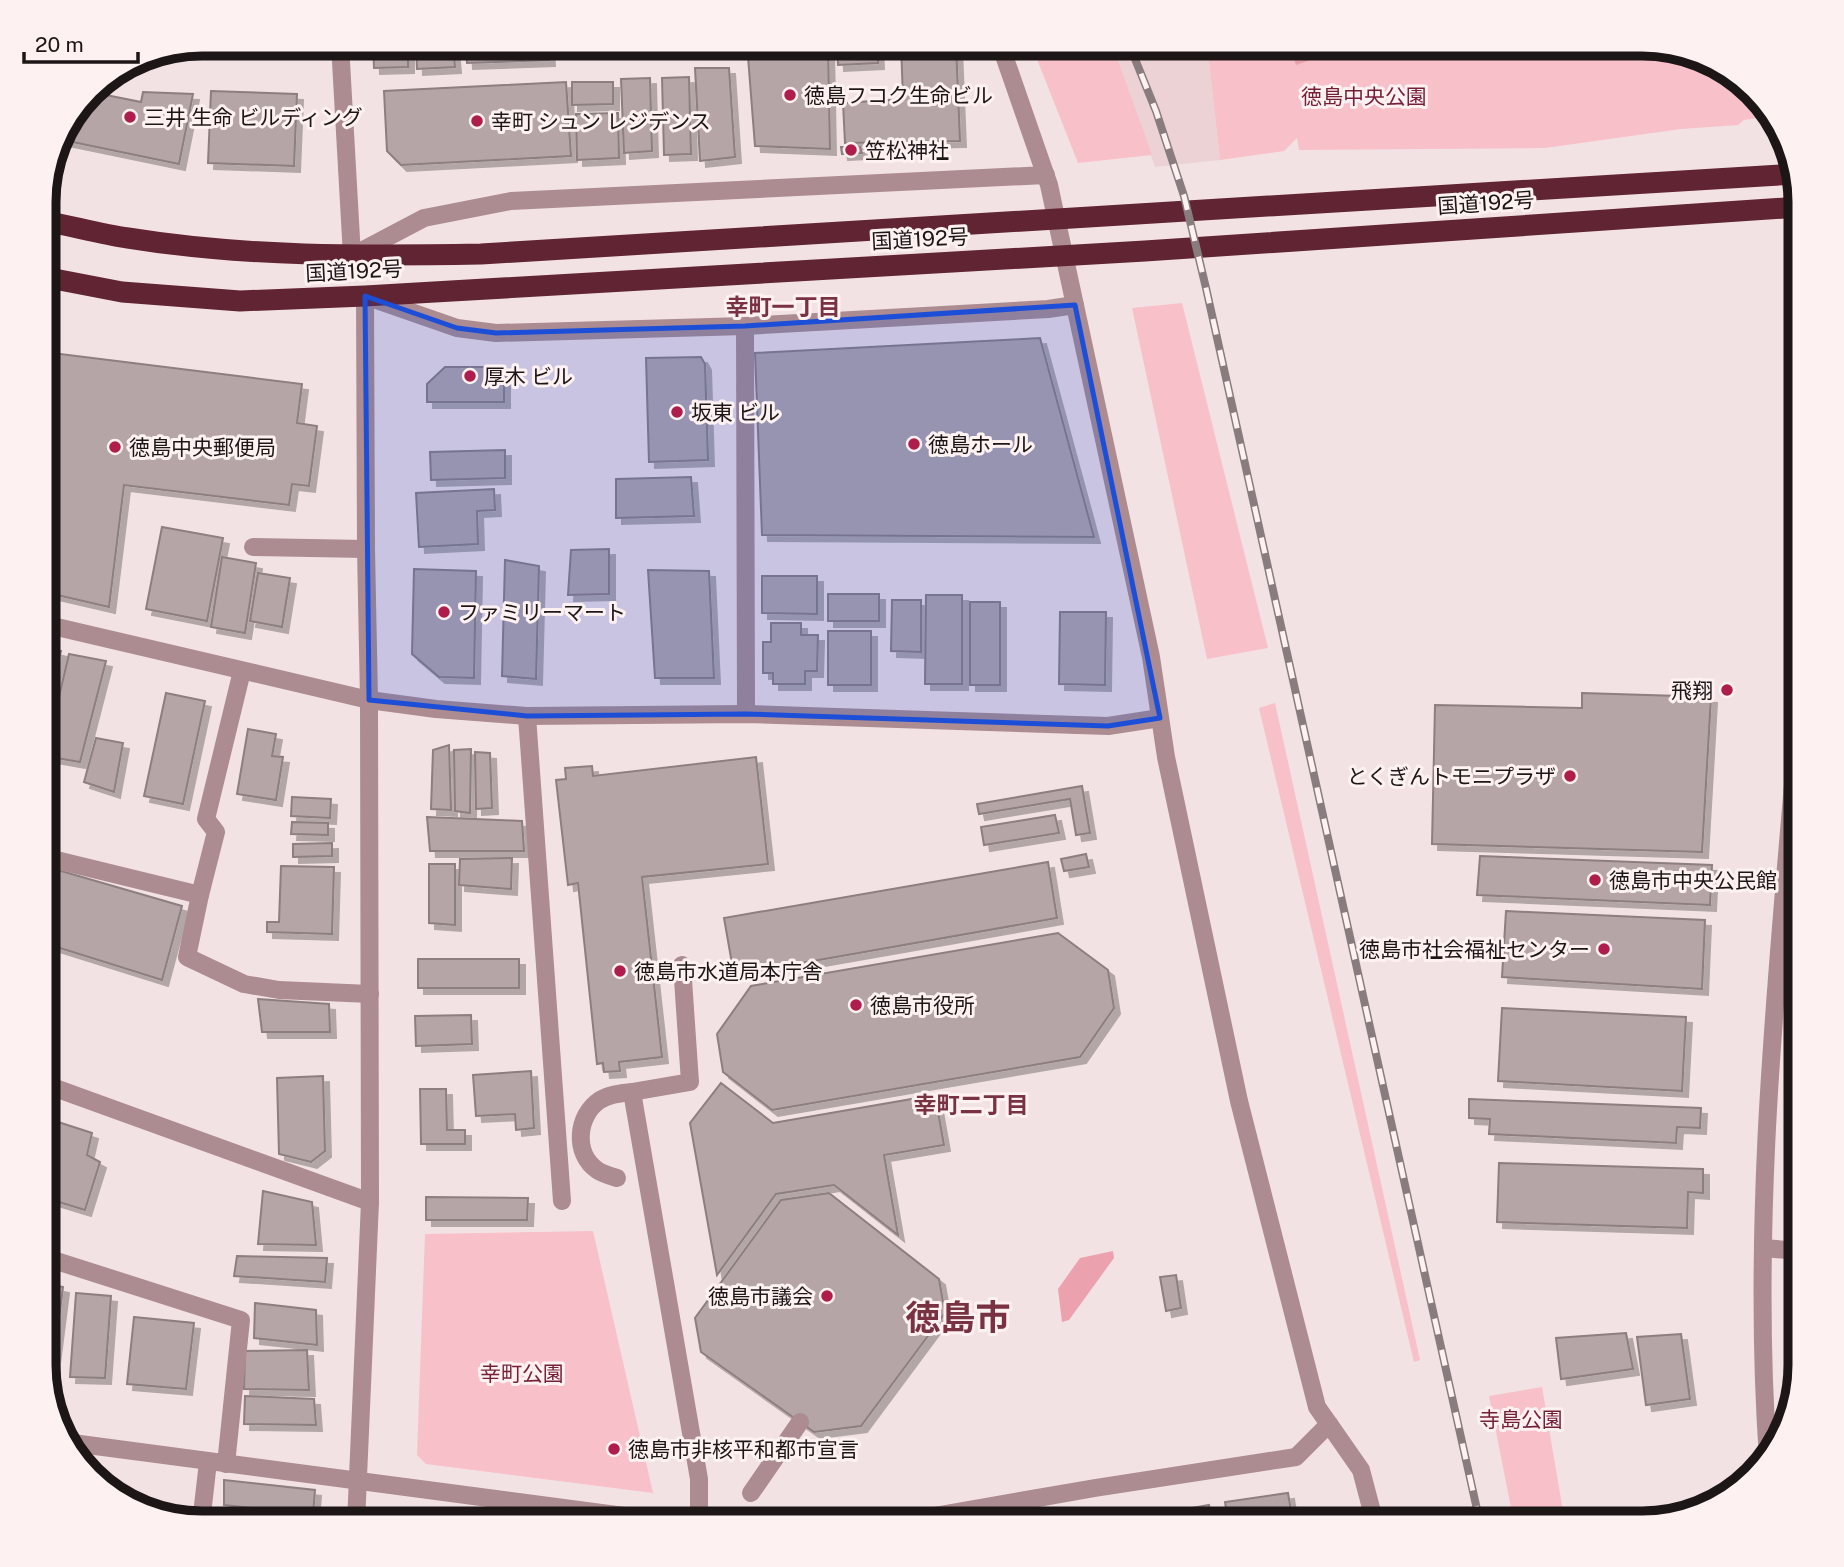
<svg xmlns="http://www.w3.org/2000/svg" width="1844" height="1567" font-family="'Public Sans','Noto Sans JP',sans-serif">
<defs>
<filter id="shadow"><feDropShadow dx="6" dy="6" stdDeviation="0" flood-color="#0004"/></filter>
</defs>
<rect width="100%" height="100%" fill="#f3e2e4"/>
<polygon fill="#ecd2d5" points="1112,44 1207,44 1220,160 1155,167"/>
<g fill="#f8c0c8">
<polygon points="1031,44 1112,44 1152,155 1078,163"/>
<polygon points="1207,44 1643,44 1703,56 1747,83 1770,116 1744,120 1738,125 1681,129 1545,148 1299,150 1297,138 1284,151 1220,160"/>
<polygon points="1182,303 1268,648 1207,659 1132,308"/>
<polygon points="1275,703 1420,1360 1414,1362 1259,708"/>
<polygon points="593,1231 653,1493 426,1464 417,1455 425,1234"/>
<polygon points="1542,1387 1565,1523 1514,1523 1489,1396"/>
<polygon points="1700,1510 1642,1523 1596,1523"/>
</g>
<g fill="#eca2ae">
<polygon points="1288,44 1355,44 1296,65"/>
<polygon points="1113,1251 1114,1258 1069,1320 1062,1322 1058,1289 1080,1258"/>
</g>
<g fill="#b5a5a7" stroke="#8d7e80" stroke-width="2" filter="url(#shadow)">
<polygon points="373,44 408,44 408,67 374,68"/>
<polygon points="416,44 453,44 455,67 417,69"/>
<polygon points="466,44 548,44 549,60 467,63"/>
<polygon points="747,44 828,44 830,149 755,146"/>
<polygon points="837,44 877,44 878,63 838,65"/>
<polygon points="901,44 956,44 960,141 845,143 843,103 903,99"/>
<polygon points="695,68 729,68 735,157 700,161"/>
<polygon points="689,77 691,154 664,155 662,78"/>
<polygon points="650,78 652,151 624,153 621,79"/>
<polygon points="566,82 571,156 401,165 387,151 384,91"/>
<polygon points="572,82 613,82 613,104 572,105"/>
<polygon points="211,91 297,94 294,166 208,163"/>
<polygon points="91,92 141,102 143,92 193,94 179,164 58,139 60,132"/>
<polygon points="618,113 619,158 577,160 576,114"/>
<polygon points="841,147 860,147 862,153 842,154"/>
<polygon points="1040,338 1094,537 762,535 755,353"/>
<polygon points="44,352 302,384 297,423 317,426 309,486 292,484 289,505 124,485 109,607 44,592"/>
<polygon points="701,357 705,364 708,460 649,462 646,358"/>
<polygon points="445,367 504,367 504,402 427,402 427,384"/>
<polygon points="505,450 505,478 431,480 430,452"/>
<polygon points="691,477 694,516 616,518 616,479"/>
<polygon points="494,489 495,510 477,511 478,544 419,547 416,493"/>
<polygon points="162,527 223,538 207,621 146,609"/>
<polygon points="609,549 609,594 568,595 571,550"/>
<polygon points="222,557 256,563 245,633 211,627"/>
<polygon points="505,560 539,566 536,679 502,676"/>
<polygon points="414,569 476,571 474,678 439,677 412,654"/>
<polygon points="648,570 709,571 714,678 655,678"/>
<polygon points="258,573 290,578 282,627 250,621"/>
<polygon points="762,576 817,576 817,614 762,613"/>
<rect x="828" y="594" width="51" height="27"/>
<polygon points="926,595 962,595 962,684 925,684"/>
<polygon points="892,600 921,600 921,652 891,651"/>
<rect x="970" y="602" width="30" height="83"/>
<polygon points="1060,612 1106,612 1105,685 1059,684"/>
<polygon points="771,623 801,623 801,635 818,635 817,671 805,671 805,684 773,684 773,673 763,673 763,642 771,642"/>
<rect x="828" y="631" width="43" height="54"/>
<polygon points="44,647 61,651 44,719"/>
<polygon points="69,654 106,661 80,762 45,756"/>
<polygon points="166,693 205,701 183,804 144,796"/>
<polygon points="1582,693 1711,697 1702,852 1432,844 1435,705 1582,708"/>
<polygon points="248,729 276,734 272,756 283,757 276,800 237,794"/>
<polygon points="96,738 123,743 114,792 84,782"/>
<polygon points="449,745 451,810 431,809 433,750"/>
<polygon points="471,749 470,813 455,811 454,750"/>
<polygon points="475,752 490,753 492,808 476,809"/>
<polygon points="756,757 768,864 642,877 662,1057 619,1062 620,1071 604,1072 603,1063 597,1064 578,883 568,885 556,780 566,779 565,768 592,766 593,776"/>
<polygon points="1082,786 1090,833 1076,835 1070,799 979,814 977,804"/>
<polygon points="292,797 331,799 330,818 291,816"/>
<polygon points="1055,815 1059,833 984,845 981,827"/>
<polygon points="427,817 522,821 524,851 430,851"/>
<polygon points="292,822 328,823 328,835 291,834"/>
<polygon points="332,843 332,856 293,857 293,844"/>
<polygon points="1086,854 1089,867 1064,871 1061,859"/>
<polygon points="1480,856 1712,865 1710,905 1477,895"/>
<polygon points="512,858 511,889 459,885 460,859"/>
<polygon points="1048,862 1057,918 734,975 724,918"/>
<polygon points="429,864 455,864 455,925 429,923"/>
<polygon points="44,866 182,906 162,980 44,943"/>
<polygon points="281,866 334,867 332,934 267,932 267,922 279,922"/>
<polygon points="1506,911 1705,920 1702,989 1502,977"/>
<polygon points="1058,933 1108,970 1114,1008 1080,1057 772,1110 723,1072 717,1034 751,986"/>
<rect x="418" y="959" width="101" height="29"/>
<polygon points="258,999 329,1004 330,1032 262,1032"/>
<polygon points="1502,1008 1686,1017 1682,1091 1498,1081"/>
<polygon points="471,1015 472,1044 416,1046 415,1016"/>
<polygon points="531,1071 534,1128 516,1130 515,1114 476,1116 473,1075"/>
<polygon points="323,1076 325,1151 311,1162 279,1154 277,1078"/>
<polygon points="721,1083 773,1123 935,1095 944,1145 884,1155 898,1235 834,1185 776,1194 717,1275 690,1123"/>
<polygon points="420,1089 446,1089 447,1130 465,1130 465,1144 421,1144"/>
<polygon points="1469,1099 1701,1108 1700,1128 1677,1127 1676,1143 1489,1134 1490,1119 1469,1118"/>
<polygon points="52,1120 92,1133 87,1155 100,1162 85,1210 49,1199 44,1210 44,1145"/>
<polygon points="1499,1163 1703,1169 1703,1193 1688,1192 1687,1228 1497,1222"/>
<polygon points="263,1191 312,1202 316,1245 258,1244"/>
<polygon points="829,1193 939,1279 945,1313 861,1426 814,1432 701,1352 695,1318 781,1200"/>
<polygon points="426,1197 528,1198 527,1220 426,1220"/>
<polygon points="237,1256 327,1258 325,1282 234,1276"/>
<polygon points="1176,1275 1181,1308 1166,1311 1160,1277"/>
<polygon points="44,1283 63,1287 51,1381 45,1380 44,1375"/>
<polygon points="76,1293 111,1296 105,1378 70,1377"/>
<polygon points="255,1303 316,1310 317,1345 254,1338"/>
<polygon points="134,1317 194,1323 186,1389 127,1384"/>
<polygon points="1626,1333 1633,1369 1561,1379 1556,1338"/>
<polygon points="1681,1334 1690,1399 1646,1405 1637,1337"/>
<polygon points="307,1350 309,1390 244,1389 245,1351"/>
<polygon points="245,1396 314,1399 316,1425 244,1424"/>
<polygon points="224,1480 315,1490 313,1515 224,1505"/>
<polygon points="1288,1493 1293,1523 1228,1523 1225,1502"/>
<polygon points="1209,1505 1212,1523 1178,1523 1175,1511"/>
<polygon points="404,1511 502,1517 502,1523 403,1523"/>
</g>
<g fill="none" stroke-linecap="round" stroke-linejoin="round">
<g stroke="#ac8c90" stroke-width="18">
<polyline points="340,44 352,256 424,218 511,201 1046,175"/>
<polyline points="745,326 746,714"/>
<polyline points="253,547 366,549"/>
<polyline points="44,624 369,700 436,709 527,716 746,714 1108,726 1160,718"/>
<polyline points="1800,650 1797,573 1800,545"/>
<polyline points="527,716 562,1201"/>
<polyline points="44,857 200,895 187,957 244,984 279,990 370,994"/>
<polyline points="200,895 216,832 206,819 242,671"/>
<polyline points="682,965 690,1082 632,1092 699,1479 699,1523"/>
<polyline points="44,1084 370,1202"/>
<path d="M 617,1178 C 610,1176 603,1174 597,1170 C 573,1153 577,1115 600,1100 C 610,1094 622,1093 632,1092"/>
<polyline points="1763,1248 1800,1251"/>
<polyline points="44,1257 241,1320 226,1464"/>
<polyline points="1329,1424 1361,1470 1375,1523"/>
<polyline points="65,1442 677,1523"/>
<path d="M 1768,1458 C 1750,1205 1780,952 1800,700"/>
<polyline points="751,1493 800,1422"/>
<polyline points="201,1523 208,1462"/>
<polyline points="356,1523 370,1202 369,700 366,549 365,296 457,328 496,333 745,326 1048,309 1075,305"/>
<polyline points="516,1523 517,1502"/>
<polyline points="894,1523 1095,1488 1296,1457 1329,1424 1317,1407 1239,1101 1166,757 1151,657 1049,185 1000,44"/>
</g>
<g stroke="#612432" stroke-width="21">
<path d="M 44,221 C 72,226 100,234 128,238 C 245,257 363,256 481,254 L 1795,174"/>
<polyline points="44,277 122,292 240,301 365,296 1145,251 1800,207"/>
</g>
<defs>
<polyline id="rail" points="1129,44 1156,111 1184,196 1206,288 1480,1523"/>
</defs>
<use href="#rail" stroke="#887c7e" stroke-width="8"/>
<use href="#rail" stroke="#fef1f2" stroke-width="5" stroke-dasharray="16" stroke-linecap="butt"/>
</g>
<path fill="#1d4ed8" fill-opacity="0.2" stroke="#1d4ed8" stroke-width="5" stroke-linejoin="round" d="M 365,296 L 457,328 L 496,333 L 745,326 L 1075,305 L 1160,718 L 1108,726 L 746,714 L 527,716 L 369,700 Z"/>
<g fill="#af1d4c" stroke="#fef1f2" stroke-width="2.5">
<circle cx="790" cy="95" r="7"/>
<circle cx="130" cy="117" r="7"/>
<circle cx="477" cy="121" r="7"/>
<circle cx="851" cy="150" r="7"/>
<circle cx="470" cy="376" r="7"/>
<circle cx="677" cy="412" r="7"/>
<circle cx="914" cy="444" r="7"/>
<circle cx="115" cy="447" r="7"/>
<circle cx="444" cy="612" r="7"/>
<circle cx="1727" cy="690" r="7"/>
<circle cx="1570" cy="776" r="7"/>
<circle cx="1595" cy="880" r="7"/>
<circle cx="1604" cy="949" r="7"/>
<circle cx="620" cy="971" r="7"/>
<circle cx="856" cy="1005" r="7"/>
<circle cx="827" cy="1296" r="7"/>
<circle cx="614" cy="1449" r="7"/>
</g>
<g text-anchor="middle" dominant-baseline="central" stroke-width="6" stroke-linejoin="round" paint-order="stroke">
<g font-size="21" fill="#1c1617" stroke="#fef1f2" text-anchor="start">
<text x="804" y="95">徳島フコク生命ビル</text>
<text x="144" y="117">三井 生命 ビルディング</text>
<text x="491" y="121">幸町 シュン レジデンス</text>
<text x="865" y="150">笠松神社</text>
<text x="484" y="376">厚木 ビル</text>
<text x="691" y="412">坂東 ビル</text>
<text x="928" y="444">徳島ホール</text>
<text x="129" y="447">徳島中央郵便局</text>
<text x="458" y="612">ファミリーマート</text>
<text x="1713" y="690" text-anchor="end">飛翔</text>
<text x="1556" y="776" text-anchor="end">とくぎんトモニプラザ</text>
<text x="1609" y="880">徳島市中央公民館</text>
<text x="1590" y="949" text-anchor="end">徳島市社会福祉センター</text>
<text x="634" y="971">徳島市水道局本庁舎</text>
<text x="870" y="1005">徳島市役所</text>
<text x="813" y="1296" text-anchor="end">徳島市議会</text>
<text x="628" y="1449">徳島市非核平和都市宣言</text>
</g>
<g font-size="21" fill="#741f35" stroke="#fef1f2">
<text x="1364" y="96">徳島中央公園</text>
<text x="522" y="1373">幸町公園</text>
<text x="1521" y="1419">寺島公園</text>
</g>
<g font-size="21" fill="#1c1617" stroke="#fef1f2">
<text transform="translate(1486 203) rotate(-4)">国道192号</text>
<text transform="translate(920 239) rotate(-3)">国道192号</text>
<text transform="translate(354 271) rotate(-3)">国道192号</text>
</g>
<g font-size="23" font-weight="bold" fill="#793241" stroke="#fef1f2">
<text x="783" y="306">幸町一丁目</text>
<text x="971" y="1104">幸町二丁目</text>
</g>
<g font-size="35" font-weight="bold" fill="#793241" stroke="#fef1f2">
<text x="958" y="1317">徳島市</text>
</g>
</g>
<path d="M0 0H1844V1567H0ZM202 56H1642A146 146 0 0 1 1788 202V1365A146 146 0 0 1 1642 1511H202A146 146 0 0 1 56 1365V202A146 146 0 0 1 202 56Z" fill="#fef1f2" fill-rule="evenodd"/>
<path fill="none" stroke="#1c1617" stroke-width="9" d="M202 56H1642A146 146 0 0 1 1788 202V1365A146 146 0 0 1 1642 1511H202A146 146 0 0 1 56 1365V202A146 146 0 0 1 202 56Z"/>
<path d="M24 52v10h114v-10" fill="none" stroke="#1c1617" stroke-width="3.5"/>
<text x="35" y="52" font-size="21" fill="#1c1617" stroke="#fef1f2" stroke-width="5" paint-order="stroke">20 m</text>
</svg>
